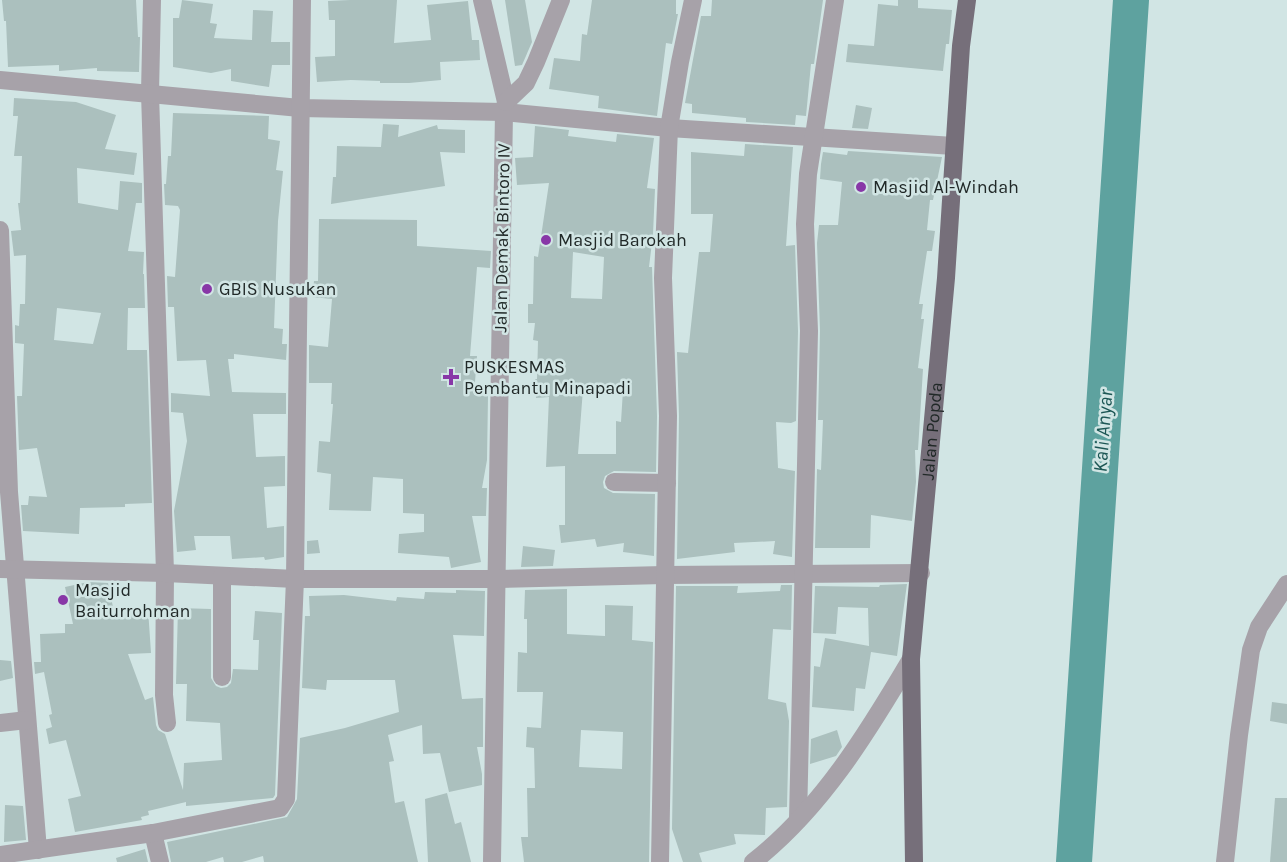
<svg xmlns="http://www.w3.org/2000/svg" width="1287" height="862" font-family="Karla,sans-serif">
<rect width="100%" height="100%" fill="#d1e5e4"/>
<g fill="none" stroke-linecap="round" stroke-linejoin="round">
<polyline stroke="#5ea29f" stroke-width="36" points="1074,862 1131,0"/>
</g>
<g fill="#abc0be" fill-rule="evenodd">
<polygon points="2,0 136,0 138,37 140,37 139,72 97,71 97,68 59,71 59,65 8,67 6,21 4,21"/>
<polygon points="182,0 213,4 210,23 217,24 214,38 252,40 253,10 273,11 271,42 290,42 290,65 272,65 269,87 231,81 231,69 211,73 173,67 173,18 179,18"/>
<polygon points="350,0 397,0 394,43 431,40 427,5 468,1 472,40 479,40 480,60 440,62 441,80 409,83 380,83 380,81 351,80 317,82 315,57 335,56 335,20 329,20 328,1"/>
<polygon points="505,0 525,0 532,42 522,65 515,66"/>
<polygon points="592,0 676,0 676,14 678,14 672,44 666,43 657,116 598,108 599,96 549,89 554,58 580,61 582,34 587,35"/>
<polygon points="712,0 823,0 814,64 811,64 806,116 796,115 795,125 746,122 746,118 692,113 692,104 685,103 701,16 711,16"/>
<polygon points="898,0 918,0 918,8 952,10 949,44 946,44 943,71 846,62 848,44 874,46 878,4 898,6"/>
<path d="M 14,98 L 76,102 L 116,115 L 105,149 L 137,153 L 134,175 L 77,168 L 78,203 L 118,210 L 120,181 L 142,183 L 142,203 L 136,203 L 128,251 L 144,252 L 143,274 L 144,274 L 145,308 L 128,308 L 127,350 L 147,350 L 152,503 L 125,504 L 125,507 L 80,508 L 79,534 L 23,531 L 21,505 L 28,505 L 29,496 L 47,497 L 37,448 L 19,450 L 17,396 L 22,396 L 24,344 L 15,343 L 15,325 L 19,326 L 20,304 L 25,304 L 26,255 L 14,256 L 11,231 L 21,230 L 18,203 L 20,203 L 22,156 L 14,156 L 18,116 L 13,116 ZM 57,308 L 101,313 L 93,344 L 54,340 Z"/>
<polygon points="856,105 872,108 868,129 852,128"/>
<polygon points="173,113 269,116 268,139 280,141 276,170 283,171 278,221 274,328 283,329 282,344 287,344 286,360 234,354 234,359 228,359 232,392 286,393 286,414 253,414 256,457 285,456 285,486 264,487 267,528 284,526 284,557 265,560 264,557 232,559 230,536 194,536 196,550 177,552 174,511 187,441 183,413 171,412 171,393 210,396 206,360 177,361 174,307 168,307 167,276 175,277 180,210 178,206 165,205 164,184 166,184 168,156 171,156"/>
<polygon points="383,124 399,125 398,137 437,125 438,129 465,130 465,153 440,152 445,186 331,204 333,177 336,177 337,146 381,147"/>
<path d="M 535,126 L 569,130 L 568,136 L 616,142 L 617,134 L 654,138 L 647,188 L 655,189 L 653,234 L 649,267 L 652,267 L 657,416 L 656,472 L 614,471 L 605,476 L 603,482 L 604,488 L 613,493 L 655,494 L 654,556 L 623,552 L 624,543 L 597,547 L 595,539 L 561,543 L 559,525 L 565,525 L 565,466 L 546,467 L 549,397 L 536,398 L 535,379 L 537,379 L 538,341 L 533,340 L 535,323 L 528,323 L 528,304 L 533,304 L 534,256 L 538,257 L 549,183 L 517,185 L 515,158 L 533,157 ZM 573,252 L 604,257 L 602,299 L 571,298 ZM 588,388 L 623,390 L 621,422 L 616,421 L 616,454 L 578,454 L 583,389 L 588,390 Z"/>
<polygon points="745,144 793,147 786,246 795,245 798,331 796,421 791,423 776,422 778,468 795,471 792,557 773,554 775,541 734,543 735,552 677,559 679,416 677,352 688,353 699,252 710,252 713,214 691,214 691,152 744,156"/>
<polygon points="848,151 942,157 933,200 930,200 927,230 935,231 932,251 927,251 919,304 923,304 921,319 924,319 918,368 923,369 918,450 915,450 916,482 912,521 871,515 870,548 815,548 817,469 821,470 823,420 818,420 820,331 817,243 819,225 838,225 842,182 820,179 821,164 823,152 847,155"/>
<polygon points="319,219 417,220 417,246 491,251 490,268 477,267 470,356 477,356 474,395 488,396 487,460 482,488 487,488 486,516 472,516 481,562 451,568 449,557 398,553 399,534 424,532 424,514 403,513 403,479 373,477 371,511 329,510 331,474 317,472 319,441 330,442 333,404 331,404 332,383 309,383 309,345 328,347 332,299 312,297 314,281 318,281"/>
<polygon points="318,540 320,553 307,554 307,541"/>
<polygon points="523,546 555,550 553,566 521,567"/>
<polygon points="88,582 108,583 114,612 148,609 151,653 128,654 145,700 153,697 156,725 158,730 165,734 183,790 184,763 222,760 220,723 186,721 187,684 176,684 178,608 211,609 211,678 216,686 221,688 227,687 231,683 233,669 258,670 259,640 253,640 255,611 282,613 275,795 273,798 186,806 186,802 148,811 149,815 141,817 142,820 75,832 68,799 81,796 66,740 49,744 46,729 52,727 49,715 52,714 44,672 35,674 34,662 41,662 40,634 65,633 65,624 73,624 65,587"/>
<polygon points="907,584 897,656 871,652 865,689 856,688 854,711 812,707 814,666 820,667 825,638 869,646 868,608 838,607 836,634 813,633 815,586 879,587 880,585"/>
<polygon points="781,585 792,585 791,630 773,629 768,699 786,703 789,721 787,807 766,808 765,835 734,834 736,844 699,853 702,862 683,862 672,829 676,586 738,586 737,593 780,591"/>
<path d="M 567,589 L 567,634 L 605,636 L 605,605 L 633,606 L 632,640 L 653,642 L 649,862 L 524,862 L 521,837 L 528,837 L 527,788 L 535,788 L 534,748 L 526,747 L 527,727 L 541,728 L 543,692 L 517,692 L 518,652 L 527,653 L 527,619 L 524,619 L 525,590 ZM 581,730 L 623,732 L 622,769 L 579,767 Z"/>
<polygon points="456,590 485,591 484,636 453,635 462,699 483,698 483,747 477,747 482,774 482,785 449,792 440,753 423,754 422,725 388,735 394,761 389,762 395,803 404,801 418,862 264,862 263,856 242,862 224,862 223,857 206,862 171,862 167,842 287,817 297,799 300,738 345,728 399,712 395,680 327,680 326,690 302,688 305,616 310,616 309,596 344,595 396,601 397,597 424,599 425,592 456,593"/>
<polygon points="0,660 11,661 13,678 0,681"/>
<polygon points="1272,702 1287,704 1287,724 1270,721"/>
<polygon points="837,730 842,747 836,756 810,764 811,739"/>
<polygon points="447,793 455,824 461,822 471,862 428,862 425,799"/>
<polygon points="1275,798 1287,798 1287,862 1270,862"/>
<polygon points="5,805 23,806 26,840 4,842"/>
<polygon points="145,849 148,862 117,862 116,858"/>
</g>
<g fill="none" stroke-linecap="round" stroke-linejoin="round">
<g stroke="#a7a2a9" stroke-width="18">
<polyline points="152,0 150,93 165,573 164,695 167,723"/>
<polyline points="482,0 506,102 504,112 492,862"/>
<polyline points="0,80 300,108 504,112 669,128 954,146"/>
<polyline points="506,102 526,83 536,62 561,0"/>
<polyline points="0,230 9,492 38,850"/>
<polyline points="614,482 667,483"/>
<polyline points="0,569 165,573 295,579 497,579 664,575 921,573"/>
<polyline points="222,677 222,576"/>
<polyline points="0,723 27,720"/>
<polyline points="798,820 809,331 805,224 808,174 835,0"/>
<polyline points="153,833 160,862"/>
<polyline points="0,855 153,833 280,808 286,799 295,579 302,0"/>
<polyline points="660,862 668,416 663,278 669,128 680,62 693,0"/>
<path d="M 753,862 C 821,809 868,732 911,659"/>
<polyline points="1225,862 1239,735 1251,650 1259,627 1287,584"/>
</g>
<path stroke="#766f7a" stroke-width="18" id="s1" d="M 914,862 L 911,659 L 946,278 L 961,46 L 967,0"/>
</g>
<g fill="#8837a7" stroke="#d1e5e4" stroke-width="2">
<circle cx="861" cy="187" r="6"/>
<circle cx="546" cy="240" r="6"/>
<circle cx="207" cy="289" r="6"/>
<path d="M448 368h6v6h6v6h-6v6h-6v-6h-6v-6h6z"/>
<circle cx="63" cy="600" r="6"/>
</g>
<g text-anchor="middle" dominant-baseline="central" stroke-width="5" stroke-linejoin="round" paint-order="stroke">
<g font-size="18" fill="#212928" stroke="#d1e5e4" text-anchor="start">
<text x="873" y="187">Masjid Al-Windah</text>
<text x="558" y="240">Masjid Barokah</text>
<text x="219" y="289">GBIS Nusukan</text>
<text x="464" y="367">PUSKESMAS<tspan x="464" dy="21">Pembantu Minapadi</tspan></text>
<text x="75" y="590">Masjid<tspan x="75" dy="21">Baiturrohman</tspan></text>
</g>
<g font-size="18" fill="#212928" stroke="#d1e5e4">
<text transform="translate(502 238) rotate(-89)">Jalan Demak Bintoro IV</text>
<text stroke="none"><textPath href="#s1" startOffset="432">Jalan Popda</textPath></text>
</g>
<g font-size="20" font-style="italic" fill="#1c5654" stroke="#d1e5e4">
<text transform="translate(1103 431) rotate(-86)">Kali Anyar</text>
</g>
</g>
</svg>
